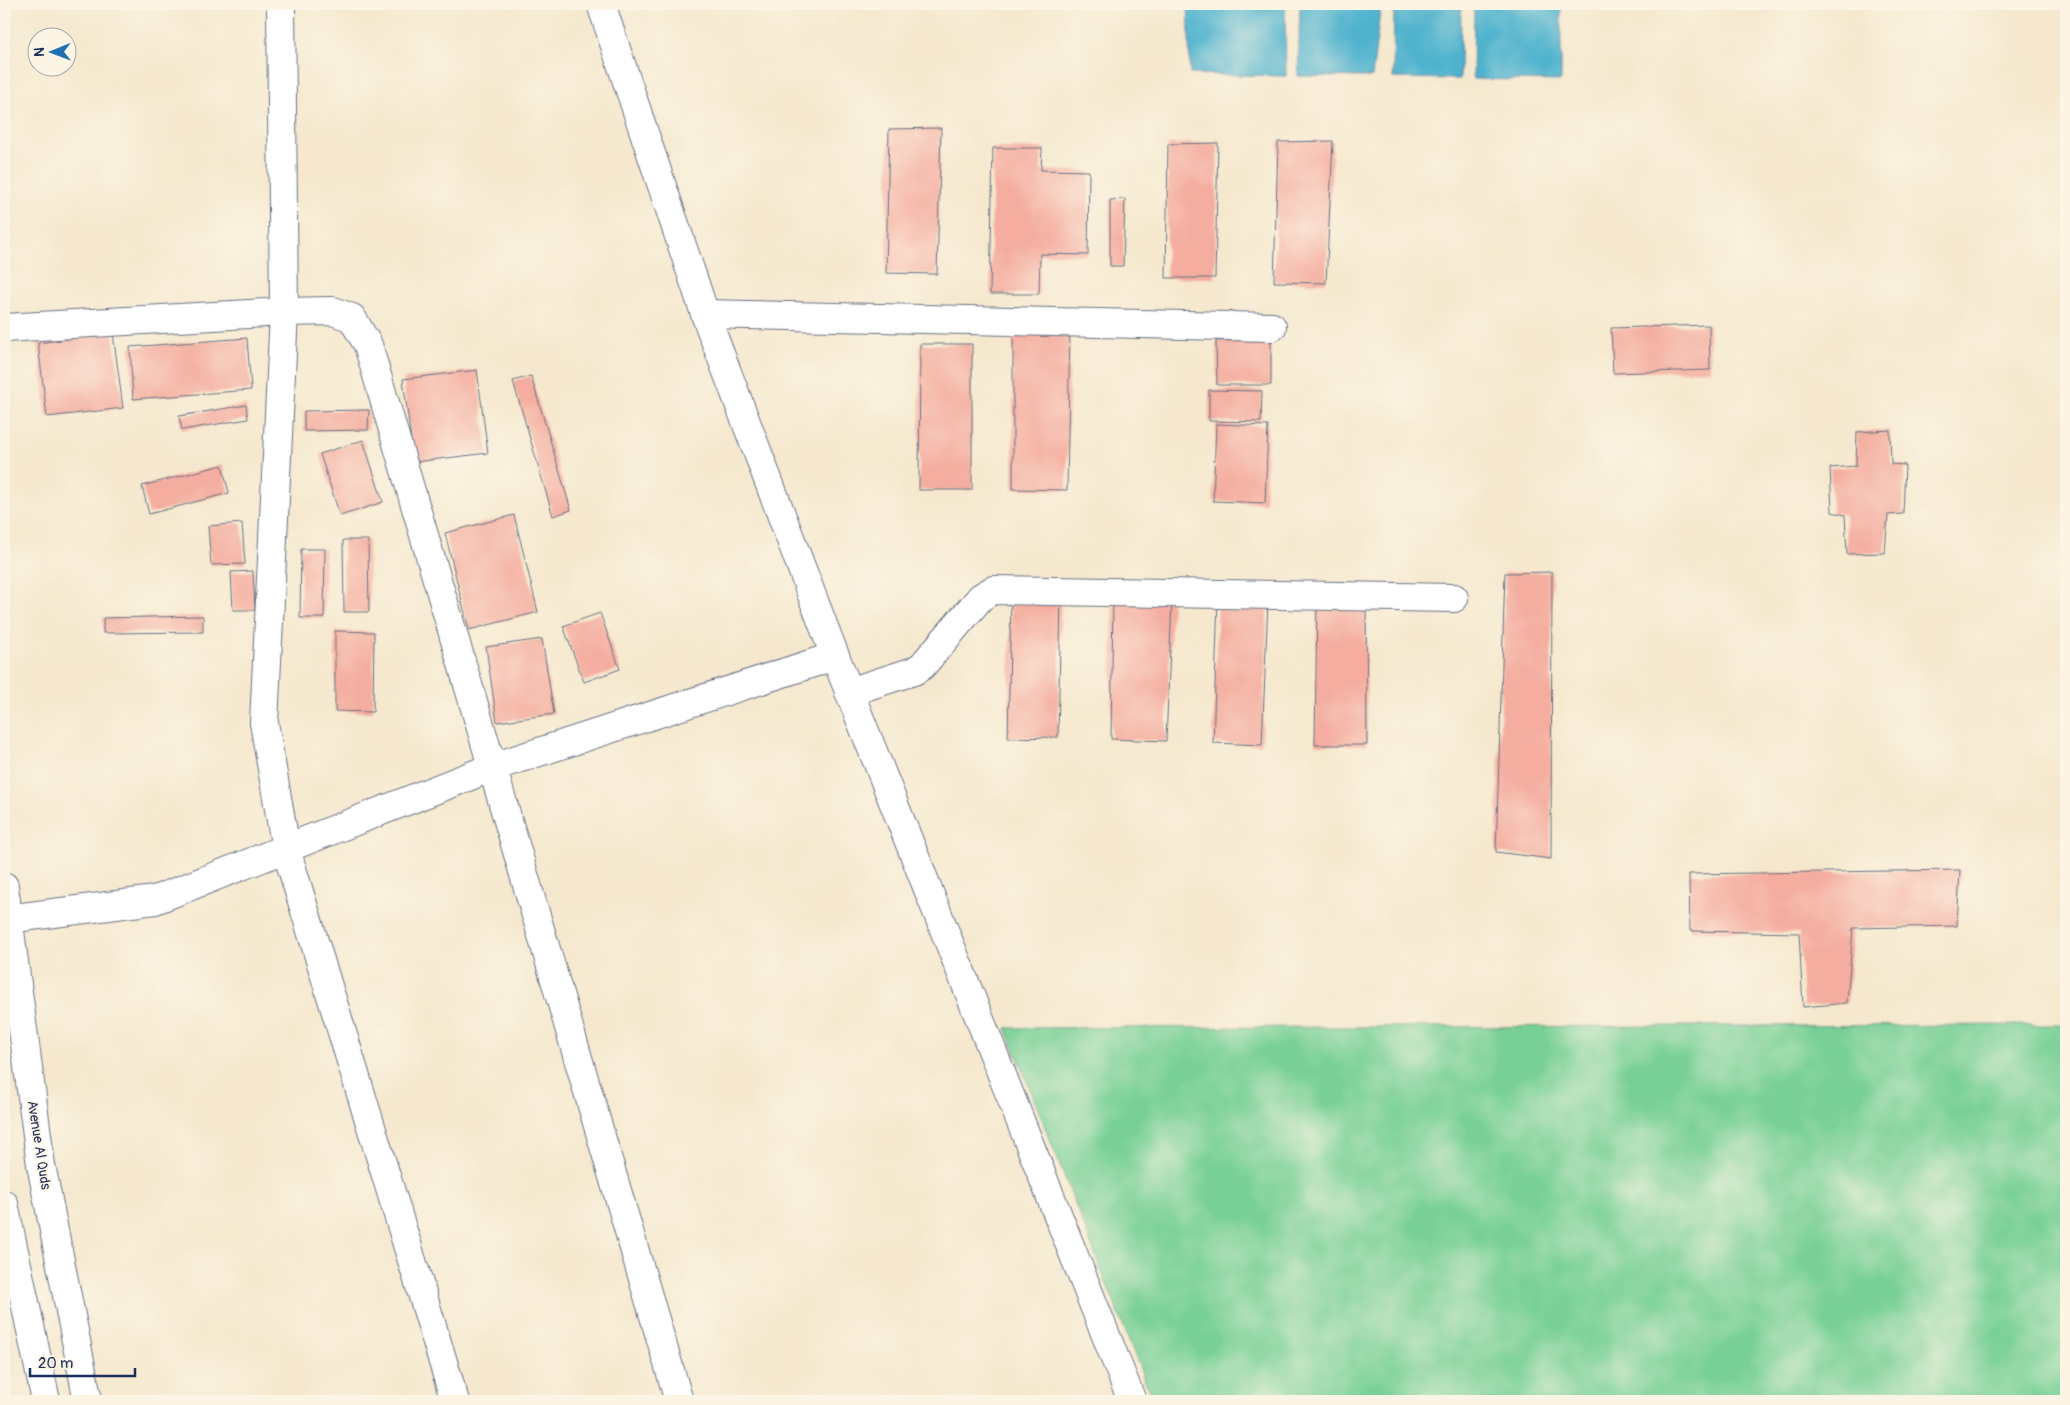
<svg xmlns="http://www.w3.org/2000/svg" width="2070" height="1405" font-family="Pangolin,sans-serif">
<rect width="100%" height="100%" fill="#fcf5e5"/>
<filter id="ink" filterUnits="userSpaceOnUse"><feTurbulence type="fractalNoise" baseFrequency=".02" numOctaves="2"/><feDisplacementMap in="SourceGraphic" scale="10" xChannelSelector="R" yChannelSelector="G"/><feConvolveMatrix kernelMatrix="1 2 1 2 8 2 1 2 1" color-interpolation-filters="sRGB"/></filter>
<filter id="wash" filterUnits="userSpaceOnUse"><feTurbulence type="fractalNoise" baseFrequency=".0096" numOctaves="4" result="noise"/><feDisplacementMap in="SourceGraphic" scale="20" xChannelSelector="R" yChannelSelector="G"/><feGaussianBlur stdDeviation="1.12" result="paint"/><feColorMatrix in="noise" values="0 0 0 0 0 0 0 0 0 0 0 0 0 0 0 0 0 1.4 0 .05"/><feComposite in="paint" operator="in"/></filter>
<g filter="url(#wash)">
<rect width="100%" height="100%" fill="#f5e8ce"/>
<polygon fill="#78d096" stroke="#4a807a" points="2066,1025 2066,1401 1153,1401 1006,1028"/>
<g fill="#50b3ce" stroke="#367196">
<polygon points="1188,4 1285,4 1286,76 1190,74"/>
<polygon points="1300,4 1381,4 1372,77 1298,76"/>
<polygon points="1394,4 1461,4 1460,79 1393,78"/>
<polygon points="1474,4 1561,4 1561,81 1473,79"/>
</g>
<g id="blocks">
<g fill="#f4ad9f">
<polygon points="941,128 937,274 886,273 889,129"/>
<polygon points="1333,141 1326,283 1274,282 1278,142"/>
<polygon points="1218,143 1215,278 1166,278 1168,144"/>
<polygon points="993,148 1042,148 1041,170 1089,171 1088,255 1040,254 1039,294 990,294"/>
<polygon points="1125,199 1123,266 1110,266 1110,200"/>
<polygon points="1070,325 1067,490 1013,489 1013,327"/>
<polygon points="1709,325 1710,370 1613,373 1611,328"/>
<polygon points="113,333 123,408 47,417 38,343"/>
<polygon points="247,338 251,390 133,399 130,347"/>
<polygon points="1271,340 1271,385 1217,385 1216,341"/>
<polygon points="920,344 972,344 972,490 919,490"/>
<polygon points="477,370 488,453 414,462 403,379"/>
<polygon points="531,376 571,510 553,516 513,381"/>
<polygon points="1209,390 1262,391 1261,422 1209,421"/>
<polygon points="246,405 248,419 182,430 179,416"/>
<polygon points="369,410 368,430 304,431 304,411"/>
<polygon points="1216,424 1268,426 1265,503 1213,501"/>
<polygon points="1890,430 1891,464 1905,465 1903,514 1888,515 1885,553 1847,554 1845,515 1832,512 1830,468 1856,466 1857,432"/>
<polygon points="363,440 383,502 340,516 320,454"/>
<polygon points="222,465 229,493 149,514 142,486"/>
<polygon points="514,515 538,612 469,630 445,533"/>
<polygon points="242,523 245,564 211,565 208,526"/>
<polygon points="343,540 368,540 369,612 344,612"/>
<polygon points="301,549 325,549 324,618 300,618"/>
<polygon points="253,571 255,610 233,610 231,572"/>
<polygon points="1552,572 1551,859 1496,852 1505,573"/>
<polygon points="1011,598 1061,599 1058,737 1008,738"/>
<polygon points="1113,599 1172,601 1166,741 1111,739"/>
<polygon points="1218,599 1268,600 1262,745 1213,743"/>
<polygon points="1317,600 1366,600 1367,745 1315,745"/>
<polygon points="600,613 620,669 584,682 563,626"/>
<polygon points="203,616 203,632 103,633 103,618"/>
<polygon points="335,631 374,632 373,712 335,711"/>
<polygon points="542,639 554,714 497,722 486,647"/>
<polygon points="1960,870 1957,926 1853,928 1847,1003 1803,1007 1799,933 1690,931 1689,874"/>
</g>
</g>
</g>
<g filter="url(#ink)">
<use href="#blocks" fill-opacity="0" stroke="#677085" stroke-width="1"/>
<g fill="none" stroke-linecap="round" stroke-linejoin="round">
<defs>
<g id="minor">
<polyline points="281,4 284,312 333,311 352,318 368,345 679,1401"/>
<polyline points="601,4 705,314 835,656 1132,1401"/>
<polyline points="705,314 1272,327"/>
<polyline points="4,328 284,312 264,723 286,849 455,1401"/>
<polyline points="849,692 914,671 922,666 981,597 993,590 1454,598"/>
<polyline points="7,919 155,900 493,767 835,656"/>
</g>
<g id="major">
<polyline points="4,886 41,1165 88,1401"/>
<polyline points="4,1204 46,1401"/>
</g>
</defs>
<use href="#minor" stroke="#677085" stroke-width="30"/>
<use href="#major" stroke="#677085" stroke-width="30"/>
<use href="#minor" stroke="#fff" stroke-width="28"/>
<use href="#major" stroke="#fff" stroke-width="28"/>
</g>
</g>
<g text-anchor="middle" dominant-baseline="central" stroke-width="4" stroke-linejoin="round" paint-order="stroke">
<g font-size="14" fill="#1b2f5e" stroke="#fcf5e5">
<text transform="translate(39 1145) rotate(81)">Avenue Al Quds</text>
</g>
</g>
<rect width="2070" height="1405" fill="none" stroke="#fcf5e5" stroke-width="20"/>
<g transform="translate(52 52) rotate(269)"><circle r="24" fill="#fcf5e5" stroke="#a2a6af"/>
<path d="M0-4L9 19L0 12L-9 19Z" fill="#1f6fb2"/>
<text y="-8" font-size="14" font-weight="bold" text-anchor="middle" fill="#1b2f5e">N</text>
</g>
<path d="M30 1368v8h105v-8" fill="none" stroke="#1b2f5e" stroke-width="2.5"/>
<text x="38" y="1368" font-size="15" fill="#1b2f5e" stroke="#fcf5e5" stroke-width="4" paint-order="stroke">20 m</text>
</svg>
